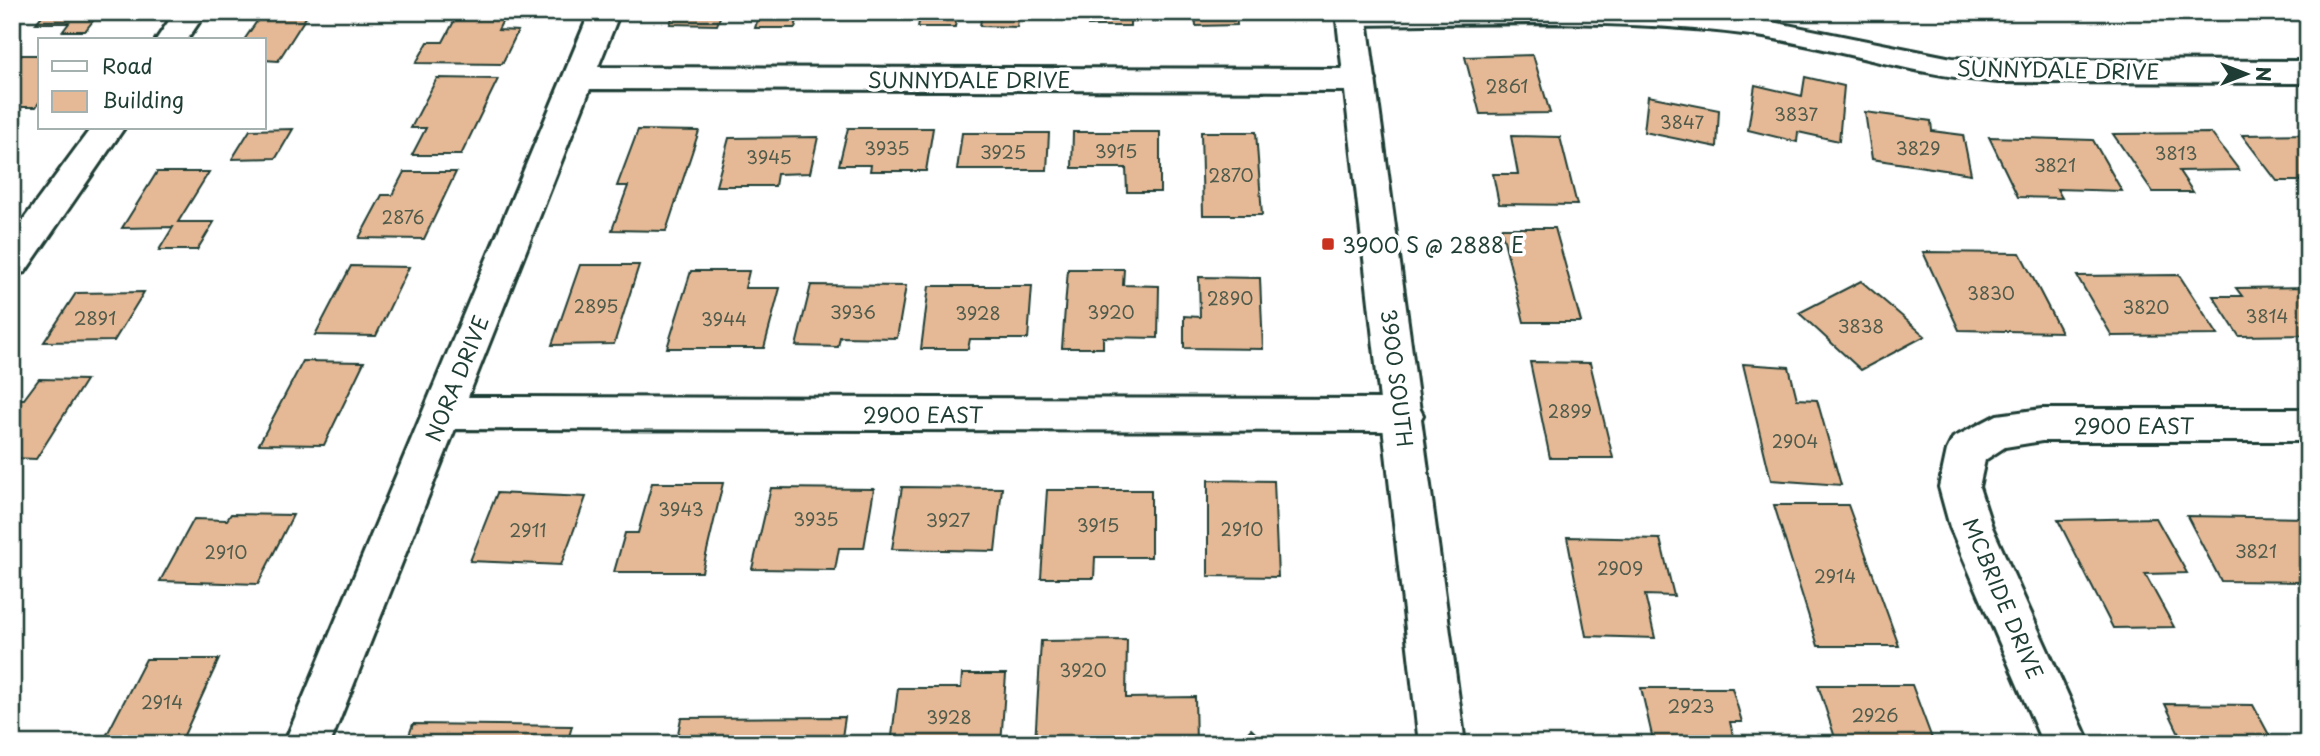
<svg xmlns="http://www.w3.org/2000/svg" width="2320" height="756" font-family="'Playpen Sans',sans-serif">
<rect width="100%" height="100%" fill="#fff"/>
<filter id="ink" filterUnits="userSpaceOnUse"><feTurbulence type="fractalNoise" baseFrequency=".0143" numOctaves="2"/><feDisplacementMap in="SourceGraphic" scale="14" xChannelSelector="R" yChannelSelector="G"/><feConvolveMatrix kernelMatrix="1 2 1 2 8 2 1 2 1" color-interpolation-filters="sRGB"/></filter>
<g filter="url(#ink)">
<g fill="#e6b996" stroke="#1f3d34" stroke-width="2">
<polygon points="45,12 100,12 85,31 63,31 69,23 36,23"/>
<polygon points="459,12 507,12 498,30 518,31 502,64 416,63 428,42 443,42"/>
<polygon points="674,12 722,12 717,25 670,24"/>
<polygon points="760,12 844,12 799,13 795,28 755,28"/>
<polygon points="921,12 958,12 955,27 918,27"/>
<polygon points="982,12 1019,12 1017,27 980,26"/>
<polygon points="1089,12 1171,12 1171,21 1130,21 1130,26 1088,26"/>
<polygon points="1195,12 1236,12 1237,25 1196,26"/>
<polygon points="262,14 308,14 278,61 264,60 264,40 244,40"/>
<polygon points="12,55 40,55 40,101 36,107 12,107"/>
<polygon points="1533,55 1550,113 1480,114 1465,57"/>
<polygon points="1805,77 1844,86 1839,141 1798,132 1797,142 1748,130 1755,85 1802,96"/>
<polygon points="437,78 498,79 461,155 412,155 426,128 411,128"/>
<polygon points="1648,96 1719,110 1717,147 1644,132"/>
<polygon points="1865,112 1931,121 1932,131 1963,135 1971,174 1872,159"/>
<polygon points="848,128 933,128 926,171 870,171 871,165 839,165"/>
<polygon points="293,129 276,158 232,159 250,130"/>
<polygon points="638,130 699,131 666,231 612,230 628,186 617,186"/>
<polygon points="1073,132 1160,132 1160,192 1127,192 1126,168 1072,168"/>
<polygon points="1201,132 1256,132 1262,215 1203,215"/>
<polygon points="962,133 1049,133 1047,170 957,170"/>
<polygon points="2211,133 2239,170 2179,171 2193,192 2153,192 2113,134"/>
<polygon points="2308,134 2308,181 2277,181 2242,135"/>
<polygon points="1511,136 1560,137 1577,205 1499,204 1493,174 1518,174"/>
<polygon points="818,137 810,173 777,174 775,186 716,186 729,138"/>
<polygon points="1989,137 2093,140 2122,191 2057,189 2062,198 2018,197"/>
<polygon points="157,172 209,172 178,222 214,222 197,250 159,250 173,227 122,228"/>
<polygon points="404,172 456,172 424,239 359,238 382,195 392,195"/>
<polygon points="1501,228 1555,228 1581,322 1524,322"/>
<polygon points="1923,252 2020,253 2061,332 1959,330"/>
<polygon points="580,265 639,265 614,344 552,345"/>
<polygon points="351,266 409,267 376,336 315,335"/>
<polygon points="1068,269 1124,269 1123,285 1159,286 1158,338 1103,337 1103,348 1062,348"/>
<polygon points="691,271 749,271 745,288 780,288 764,348 667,348"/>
<polygon points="2179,275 2218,335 2112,336 2077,276"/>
<polygon points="1199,277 1260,278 1263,349 1184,348 1184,316 1200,317"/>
<polygon points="1861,281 1925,336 1861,370 1799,313"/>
<polygon points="811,285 906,286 897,338 840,337 838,347 796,346"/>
<polygon points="929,286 1032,286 1028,339 970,339 968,349 921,349"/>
<polygon points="2308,287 2308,335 2239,336 2213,296 2242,296 2236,288"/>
<polygon points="144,292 114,341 44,342 76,293"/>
<polygon points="303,361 364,362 324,445 259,444"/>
<polygon points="1530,362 1590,363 1613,458 1550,458"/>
<polygon points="1743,364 1789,367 1797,399 1817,400 1841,485 1771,480"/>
<polygon points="39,379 86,380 36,459 12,458 12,399 24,399"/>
<polygon points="1208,480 1274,481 1278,577 1208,576"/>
<polygon points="652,483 723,483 702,572 614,572 625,533 638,533"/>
<polygon points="902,487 1002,488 995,551 892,549"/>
<polygon points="771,488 874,489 864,548 839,548 835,570 752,569"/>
<polygon points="1047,490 1151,490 1151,557 1095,557 1094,578 1041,578"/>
<polygon points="497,493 586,497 561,565 470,561"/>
<polygon points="1774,505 1848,505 1899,646 1818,646"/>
<polygon points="231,514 293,515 258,584 160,581 194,519 227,520"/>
<polygon points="2187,516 2308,518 2308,582 2221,581"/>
<polygon points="2156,518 2187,573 2145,574 2174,627 2113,628 2058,520"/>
<polygon points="1567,537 1660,539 1674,596 1645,595 1655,638 1586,636"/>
<polygon points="1127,640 1126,698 1195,697 1196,744 1035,744 1041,641"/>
<polygon points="146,659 219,659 180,744 102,744"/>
<polygon points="962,674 1006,674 1001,744 891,744 898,688 961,688"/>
<polygon points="1818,685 1912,685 1934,744 1837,744"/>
<polygon points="1641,688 1732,688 1742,722 1730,722 1735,744 1654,744"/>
<polygon points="2165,704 2253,705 2274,744 2184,744"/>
<polygon points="845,717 841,744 676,744 681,718"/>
<polygon points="413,724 572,726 567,744 406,744"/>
<polygon points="1251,729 1267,744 1237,744"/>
</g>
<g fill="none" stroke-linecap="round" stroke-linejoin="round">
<defs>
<g id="street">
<polygon points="175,12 206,12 187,40 156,40"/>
<polygon points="590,12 620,12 598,67 1360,69 1371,72 1376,80 1371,88 1360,91 590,89 468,397 1403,399 1417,404 1423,415 1417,426 1403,431 455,429 330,744 284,744"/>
<path d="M 1338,12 L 1722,12 L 1952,58 L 1998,60 L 2308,61 L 2308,83 L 1998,82 C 1911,76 1829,45 1743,34 C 1613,18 1482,24 1351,25 L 1340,22 L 1336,15 Z"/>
<polygon points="91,128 124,128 25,272 12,275 12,235"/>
<polygon points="2042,409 2308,409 2308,441 2042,441 2005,447 1985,460 1979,487 1992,527 2090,744 2043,744 1950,527 1939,487 1947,450 1953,438 1997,415"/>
</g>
<polygon id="secondary" points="1336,12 1366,12 1465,744 1419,744"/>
</defs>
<use href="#street" stroke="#1f3d34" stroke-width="6"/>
<use href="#secondary" stroke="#1f3d34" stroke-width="6"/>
<use href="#street" fill="#fff" fill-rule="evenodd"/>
<use href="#secondary" fill="#fff" fill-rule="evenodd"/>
</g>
</g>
<rect fill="#c8321e" stroke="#fff" stroke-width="2.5" x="1321" y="237" width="14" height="14" rx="3.5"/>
<g text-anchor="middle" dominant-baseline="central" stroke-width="7" stroke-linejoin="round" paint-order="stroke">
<g font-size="18" fill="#515c4c">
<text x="1507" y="85">2861</text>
<text x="1796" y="113">3837</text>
<text x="1682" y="121">3847</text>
<text x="887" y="147">3935</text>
<text x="1918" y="147">3829</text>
<text x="1116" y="150">3915</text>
<text x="1003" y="151">3925</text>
<text x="2176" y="152">3813</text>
<text x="769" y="156">3945</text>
<text x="2055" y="164">3821</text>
<text x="1231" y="174">2870</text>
<text x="403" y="216">2876</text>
<text x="1991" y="292">3830</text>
<text x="1230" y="297">2890</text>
<text x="596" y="305">2895</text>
<text x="2146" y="306">3820</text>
<text x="853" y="311">3936</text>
<text x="1111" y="311">3920</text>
<text x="978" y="312">3928</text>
<text x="2267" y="315">3814</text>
<text x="95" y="317">2891</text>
<text x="724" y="318">3944</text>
<text x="1861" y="325">3838</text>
<text x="1570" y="410">2899</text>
<text x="1795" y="440">2904</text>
<text x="681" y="508">3943</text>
<text x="816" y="518">3935</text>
<text x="948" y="519">3927</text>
<text x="1098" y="524">3915</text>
<text x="1242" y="528">2910</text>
<text x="528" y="529">2911</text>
<text x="2256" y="550">3821</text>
<text x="226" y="551">2910</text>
<text x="1620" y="567">2909</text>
<text x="1835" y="575">2914</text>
<text x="1083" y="669">3920</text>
<text x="162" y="701">2914</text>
<text x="1691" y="705">2923</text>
<text x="1875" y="714">2926</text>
<text x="949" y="716">3928</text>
</g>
<g font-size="21" fill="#1f3d34" stroke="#fff">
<text transform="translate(2058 69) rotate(1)">SUNNYDALE DRIVE</text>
<text x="969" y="79">SUNNYDALE DRIVE</text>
<text transform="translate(456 378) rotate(-68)">NORA DRIVE</text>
<text transform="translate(1398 378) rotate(83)">3900 SOUTH</text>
<text x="923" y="414">2900 EAST</text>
<text x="2134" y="425">2900 EAST</text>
<text transform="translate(2004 598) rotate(67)">MCBRIDE DRIVE</text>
</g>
<g font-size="21" fill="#1f3d34" stroke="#fff" text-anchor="start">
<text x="1342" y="244">3900 S @ 2888 E</text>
</g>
</g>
<rect width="2320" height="756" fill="none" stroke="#fff" stroke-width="42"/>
<rect x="21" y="21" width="2278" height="714" fill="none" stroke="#1f3d34" stroke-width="2.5" filter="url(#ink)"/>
<rect x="38" y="38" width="228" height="91" fill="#ffffff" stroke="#a5b1ae" stroke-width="2"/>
<rect x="52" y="61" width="35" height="10" fill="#ffffff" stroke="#a5b1ae" stroke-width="2"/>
<text x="102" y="74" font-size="21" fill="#1f3d34">Road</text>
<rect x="52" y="91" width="35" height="21" fill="#e6b996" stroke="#a5b1ae" stroke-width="2"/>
<text x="102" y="108" font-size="21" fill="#1f3d34">Building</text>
<g transform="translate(2246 74) rotate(90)" stroke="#ffffff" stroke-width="5" paint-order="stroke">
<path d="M0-5L12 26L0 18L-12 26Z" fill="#1f3d34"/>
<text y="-10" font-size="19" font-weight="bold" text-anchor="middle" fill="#1f3d34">N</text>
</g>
</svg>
